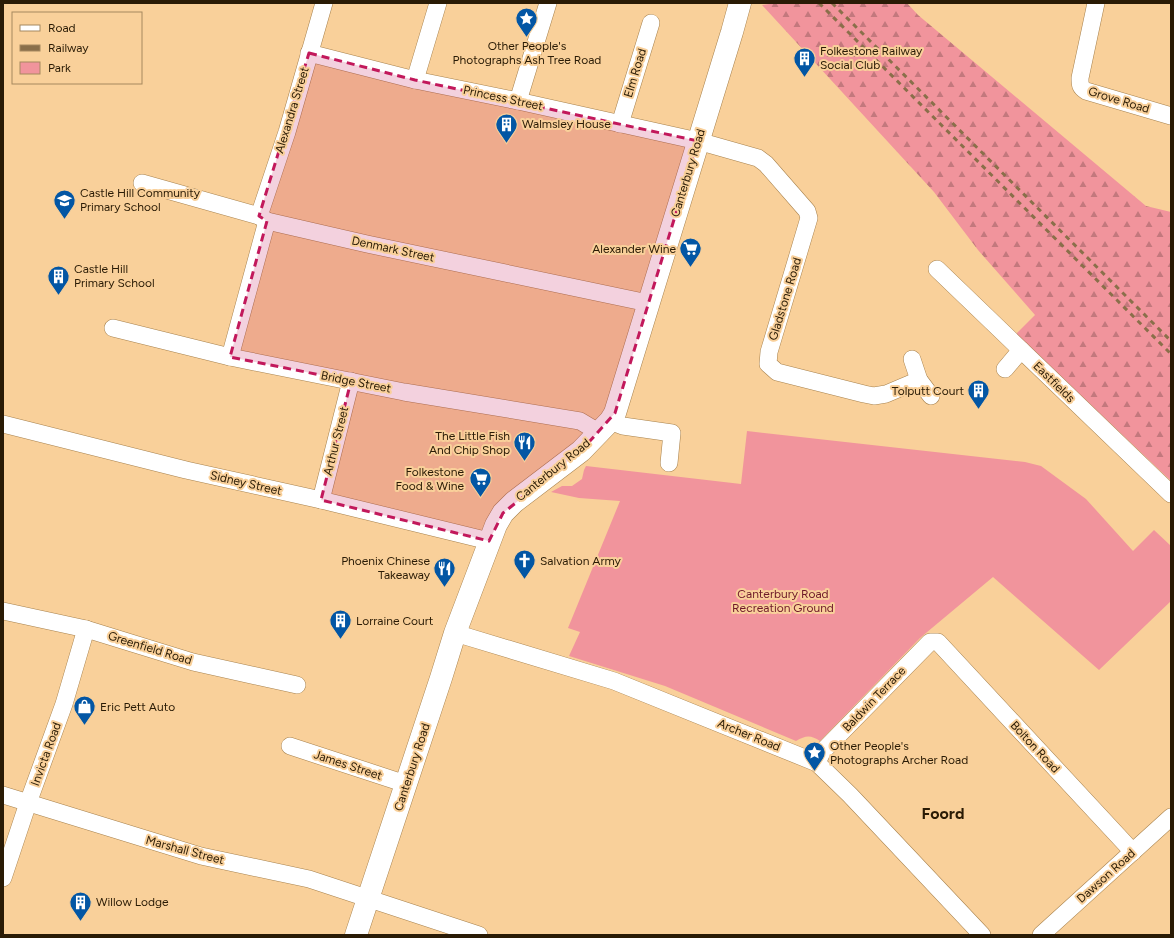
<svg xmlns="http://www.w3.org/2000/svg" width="1174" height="938" font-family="Figtree,sans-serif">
<defs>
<pattern id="forest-firs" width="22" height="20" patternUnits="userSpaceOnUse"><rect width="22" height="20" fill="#f1949c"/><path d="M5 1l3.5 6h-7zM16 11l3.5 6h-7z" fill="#c3787d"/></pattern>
</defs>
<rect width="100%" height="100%" fill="#f9d09a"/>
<path fill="#f1949c" d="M 747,431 L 1025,462 L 1041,466 L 1086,499 L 1133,551 L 1154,530 L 1171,546 L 1171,601 L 1099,670 L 993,577 L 920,638 L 820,741 C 811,735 806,735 796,741 L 665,686 L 569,656 L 580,632 L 568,628 L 620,501 L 579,498 L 551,492 L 562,486 L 572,486 L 582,479 L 584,470 L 586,466 L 741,484 Z"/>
<polygon fill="url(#forest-firs)" points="776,3 907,3 918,15 1146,206 1171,212 1171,481 1016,334 1035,315 978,250 934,192 762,5"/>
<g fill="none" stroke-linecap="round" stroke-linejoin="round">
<defs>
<g id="street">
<path d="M 1096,3 L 1080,78 C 1080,85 1080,87 1086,91 L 1171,116"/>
<polyline points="309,53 415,80 518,101 698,141 758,158 766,164 807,211 809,218 769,352 768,364 777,372 864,394 874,396 886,394 919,380"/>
<polyline points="415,80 438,3"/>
<polyline points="518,101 548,3"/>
<polyline points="620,124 651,23"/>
<polyline points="142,183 259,216 267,221 367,244 648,303"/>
<polyline points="259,216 287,132 324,3"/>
<polyline points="937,269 1171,494"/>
<polyline points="113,328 230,357 404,392 580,421 590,427 597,434"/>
<polyline points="230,357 267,221"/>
<polyline points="912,359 919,380 931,396"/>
<polyline points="1005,369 1021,350"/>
<polyline points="610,421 623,426 672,433 669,463"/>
<polyline points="3,424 186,470 321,500 489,541"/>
<polyline points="321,500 351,381"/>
<polyline points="3,611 86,629 193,662 297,685"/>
<polyline points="455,633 614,681 817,763 850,795 982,935"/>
<polyline points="290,746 406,784"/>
<polyline points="817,763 822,752 930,642 938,642 1133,852"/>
<polyline points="3,795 201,856 309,879 479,935"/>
<polyline points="3,878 28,803 64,704 86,629"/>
<polyline points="1041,935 1171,817"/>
</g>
<polyline id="secondary" points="356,935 441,678 455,633 496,525 503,513 514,502 581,451 610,421 615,413 732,32 740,3"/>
</defs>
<use href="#street" stroke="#a8824d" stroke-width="18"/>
<use href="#secondary" stroke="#a8824d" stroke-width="23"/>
<use href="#street" stroke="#fff" stroke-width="17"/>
<use href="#secondary" stroke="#fff" stroke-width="22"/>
<g stroke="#8a6f4a" stroke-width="3" stroke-dasharray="5 5" stroke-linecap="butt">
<polyline points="819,3 1171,354"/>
<polyline points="832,3 1171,341"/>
</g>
</g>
<path fill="#c2185b" fill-opacity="0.2" stroke="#c2185b" stroke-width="3" stroke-dasharray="8 5" stroke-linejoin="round" d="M 309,53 L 415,80 L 698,141 L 615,413 L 581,451 L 503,513 L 489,541 L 321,500 L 351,381 L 230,357 L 267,221 L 259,216 Z"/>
<defs>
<symbol id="sight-pin" viewBox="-11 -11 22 30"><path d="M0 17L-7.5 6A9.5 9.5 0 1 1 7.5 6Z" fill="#0356a4" stroke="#f9d09a"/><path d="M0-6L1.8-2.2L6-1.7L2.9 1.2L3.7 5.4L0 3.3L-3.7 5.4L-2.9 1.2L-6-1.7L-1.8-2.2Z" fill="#fff"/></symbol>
<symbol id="building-pin" viewBox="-11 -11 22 30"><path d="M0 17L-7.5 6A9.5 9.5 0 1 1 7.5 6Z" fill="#0356a4" stroke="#f9d09a"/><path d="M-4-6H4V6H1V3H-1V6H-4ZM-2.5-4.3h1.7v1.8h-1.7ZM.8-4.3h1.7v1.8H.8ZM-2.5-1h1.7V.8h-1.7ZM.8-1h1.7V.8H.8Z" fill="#fff"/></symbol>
<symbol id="school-pin" viewBox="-11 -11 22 30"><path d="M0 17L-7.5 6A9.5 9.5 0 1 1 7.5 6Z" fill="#0356a4" stroke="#f9d09a"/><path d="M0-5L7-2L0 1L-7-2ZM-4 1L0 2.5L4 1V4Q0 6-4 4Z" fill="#fff"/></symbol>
<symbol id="supermarket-pin" viewBox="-11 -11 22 30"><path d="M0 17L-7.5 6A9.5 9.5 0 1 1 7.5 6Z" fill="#0356a4" stroke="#f9d09a"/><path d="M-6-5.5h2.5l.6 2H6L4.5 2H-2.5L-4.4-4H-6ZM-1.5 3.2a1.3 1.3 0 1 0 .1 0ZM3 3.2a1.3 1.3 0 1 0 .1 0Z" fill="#fff"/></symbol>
<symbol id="restaurant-pin" viewBox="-11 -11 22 30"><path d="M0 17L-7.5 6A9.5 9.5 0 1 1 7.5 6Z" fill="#0356a4" stroke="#f9d09a"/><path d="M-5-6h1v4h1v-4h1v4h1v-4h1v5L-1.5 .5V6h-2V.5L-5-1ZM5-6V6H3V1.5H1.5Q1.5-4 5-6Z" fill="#fff"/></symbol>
<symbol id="church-pin" viewBox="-11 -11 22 30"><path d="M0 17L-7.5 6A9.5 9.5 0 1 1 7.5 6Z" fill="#0356a4" stroke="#f9d09a"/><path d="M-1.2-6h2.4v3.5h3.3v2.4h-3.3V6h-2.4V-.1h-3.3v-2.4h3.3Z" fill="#fff"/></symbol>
<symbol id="shop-pin" viewBox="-11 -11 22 30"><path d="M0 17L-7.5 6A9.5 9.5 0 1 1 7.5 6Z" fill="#0356a4" stroke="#f9d09a"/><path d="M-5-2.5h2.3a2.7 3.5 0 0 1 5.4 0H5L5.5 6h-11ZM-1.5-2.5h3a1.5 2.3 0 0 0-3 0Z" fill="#fff"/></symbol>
</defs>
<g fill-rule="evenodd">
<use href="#sight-pin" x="514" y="6" width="25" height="34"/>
<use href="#building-pin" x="792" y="46" width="25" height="34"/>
<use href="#building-pin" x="494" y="112" width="25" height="34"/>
<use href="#school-pin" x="52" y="188" width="25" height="34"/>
<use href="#supermarket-pin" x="678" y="236" width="25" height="34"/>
<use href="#building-pin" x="46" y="264" width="25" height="34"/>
<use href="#building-pin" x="966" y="378" width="25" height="34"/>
<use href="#restaurant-pin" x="512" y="430" width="25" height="34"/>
<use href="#supermarket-pin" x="468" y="466" width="25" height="34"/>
<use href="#church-pin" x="512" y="548" width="25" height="34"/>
<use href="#restaurant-pin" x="432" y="556" width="25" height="34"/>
<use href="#building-pin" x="328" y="608" width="25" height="34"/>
<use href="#shop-pin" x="72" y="694" width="25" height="34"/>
<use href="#sight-pin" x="802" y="740" width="25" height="34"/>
<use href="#building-pin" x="68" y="890" width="25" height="34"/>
</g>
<g text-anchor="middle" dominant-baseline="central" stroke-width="4" stroke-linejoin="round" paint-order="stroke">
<g font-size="12" fill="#2a1b05" stroke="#f9d09a" text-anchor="start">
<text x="527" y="46" text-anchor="middle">Other People's<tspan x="527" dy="14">Photographs Ash Tree Road</tspan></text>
<text x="820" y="51">Folkestone Railway<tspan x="820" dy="14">Social Club</tspan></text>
<text x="522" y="124">Walmsley House</text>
<text x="80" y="193">Castle Hill Community<tspan x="80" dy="14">Primary School</tspan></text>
<text x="676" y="249" text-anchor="end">Alexander Wine</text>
<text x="74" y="269">Castle Hill<tspan x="74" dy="14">Primary School</tspan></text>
<text x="964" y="391" text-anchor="end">Tolputt Court</text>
<text x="510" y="436" text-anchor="end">The Little Fish<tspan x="510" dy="14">And Chip Shop</tspan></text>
<text x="464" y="472" text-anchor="end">Folkestone<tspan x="464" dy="14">Food &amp; Wine</tspan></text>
<text x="430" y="561" text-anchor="end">Phoenix Chinese<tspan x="430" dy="14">Takeaway</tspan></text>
<text x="540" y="561">Salvation Army</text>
<text x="356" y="621">Lorraine Court</text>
<text x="100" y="707">Eric Pett Auto</text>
<text x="830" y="746">Other People's<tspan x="830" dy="14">Photographs Archer Road</tspan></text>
<text x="96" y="902">Willow Lodge</text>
</g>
<g font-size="12" fill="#2a1b05" stroke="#f9d09a">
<text transform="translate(635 73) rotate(-73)">Elm Road</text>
<text transform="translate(503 98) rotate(12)">Princess Street</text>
<text transform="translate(1119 100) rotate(17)">Grove Road</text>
<text transform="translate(292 110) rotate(-73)">Alexandra Street</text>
<text transform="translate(688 173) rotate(-73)">Canterbury Road</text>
<text transform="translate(393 249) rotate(12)">Denmark Street</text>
<text transform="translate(785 299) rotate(-73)">Gladstone Road</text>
<text transform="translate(356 382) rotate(11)">Bridge Street</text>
<text transform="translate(1054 382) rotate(44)">Eastfields</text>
<text transform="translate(336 441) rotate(-76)">Arthur Street</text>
<text transform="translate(553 470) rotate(-39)">Canterbury Road</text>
<text transform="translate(246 483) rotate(13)">Sidney Street</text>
<text transform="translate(150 648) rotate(17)">Greenfield Road</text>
<text transform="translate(874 699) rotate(-46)">Baldwin Terrace</text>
<text transform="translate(749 735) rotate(22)">Archer Road</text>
<text transform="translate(1035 747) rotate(47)">Bolton Road</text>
<text transform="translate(46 754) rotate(-70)">Invicta Road</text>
<text transform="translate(348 765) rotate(18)">James Street</text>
<text transform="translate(412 767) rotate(-72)">Canterbury Road</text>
<text transform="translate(185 850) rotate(15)">Marshall Street</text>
<text transform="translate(1106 876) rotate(-42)">Dawson Road</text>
</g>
<g font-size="12" fill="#6e192a" stroke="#f9d09a">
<text x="783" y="594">Canterbury Road<tspan x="783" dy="14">Recreation Ground</tspan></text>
</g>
<g font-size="16" font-weight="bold" fill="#2a1b05" stroke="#f9d09a">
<text x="943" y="813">Foord</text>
</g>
</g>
<rect width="1174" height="938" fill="none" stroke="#2a1b05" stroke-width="8"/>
<rect x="12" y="12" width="130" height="72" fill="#f9d09a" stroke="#a6885e"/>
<rect x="20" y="25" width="20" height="6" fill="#ffffff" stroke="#a6885e"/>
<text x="48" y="32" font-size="12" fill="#2a1b05">Road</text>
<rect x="20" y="45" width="20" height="6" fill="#8a6f4a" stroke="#a6885e"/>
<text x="48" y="52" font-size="12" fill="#2a1b05">Railway</text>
<rect x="20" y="62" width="20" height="12" fill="#f1949c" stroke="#a6885e"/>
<text x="48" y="72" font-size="12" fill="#2a1b05">Park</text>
</svg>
